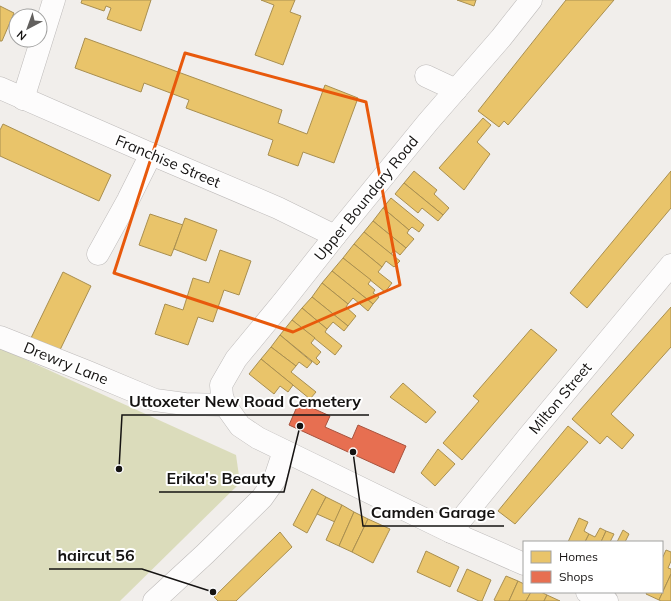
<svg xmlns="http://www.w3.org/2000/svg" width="671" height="601" font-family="Mulish,sans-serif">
<rect width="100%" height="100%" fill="#f1eeeb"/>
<polygon fill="#dbdcbb" points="0,348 236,455 240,483 120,601 0,601"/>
<g fill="#e9c46a" stroke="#a98f50">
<polygon points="82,0 151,0 141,31 107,19 111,8 106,6 104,11 81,3"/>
<polygon points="261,0 295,0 290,12 301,16 283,65 255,55 274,5"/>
<polygon points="457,0 476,0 474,6"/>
<polygon points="566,0 614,0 508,125 504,121 499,127 478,111"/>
<polygon points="0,6 14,13 2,41 0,41"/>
<polygon points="85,38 282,110 278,123 307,134 325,85 358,98 334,163 303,152 298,166 268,155 273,140 186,108 189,100 144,83 141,92 75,68"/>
<polygon points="483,118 491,125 477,142 490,154 464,190 439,168"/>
<polygon points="3,124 111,175 99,201 0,156 0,130"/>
<polygon points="414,171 437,190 434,194 449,208 443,215 404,183"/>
<polygon points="671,171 671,208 587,308 570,293"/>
<polygon points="404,183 443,215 438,221 422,208 418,213 395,194"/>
<polygon points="391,198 424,225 419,232 412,227 409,230 383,208"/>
<polygon points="383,208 409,230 407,233 414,239 406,248 373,221"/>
<polygon points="150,214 183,225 171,256 139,245"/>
<polygon points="185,218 217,230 206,261 174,249"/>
<polygon points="373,221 406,248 400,255 394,250 391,254 364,232"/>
<polygon points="364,232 400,261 394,267 386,261 382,267 354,244"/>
<polygon points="354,244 382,267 378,272 392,283 385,292 343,258"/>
<polygon points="220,250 251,261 239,295 224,290 213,322 198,317 188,345 155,334 165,304 183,310 193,278 209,283"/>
<polygon points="343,258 371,280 368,284 375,290 373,293 379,297 373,304 332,271"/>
<polygon points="332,271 373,304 368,311 353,298 348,304 322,283"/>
<polygon points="63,272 91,286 59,352 31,338"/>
<polygon points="322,283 348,304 346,307 356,316 348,326 312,297"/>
<polygon points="312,297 348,326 344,331 333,322 327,329 302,308"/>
<polygon points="671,307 671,347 611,414 634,435 622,449 607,436 600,444 572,419"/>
<polygon points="302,308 327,329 325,332 342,346 335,355 292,320"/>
<polygon points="292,320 315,338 311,343 321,352 316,358 320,362 317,365 280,335"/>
<polygon points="531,329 557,350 462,460 443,443 479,401 473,396"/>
<polygon points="280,335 312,362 307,368 299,362 296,366 271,347"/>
<polygon points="271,347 296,366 291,372 316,392 310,399 261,359"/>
<polygon points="261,359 293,385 288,392 280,386 274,394 249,374"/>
<polygon points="403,383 436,412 426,423 390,397"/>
<polygon points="568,426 588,442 515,524 498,511"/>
<polygon points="438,449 455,464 435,486 421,473"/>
<polygon points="312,489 326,497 307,533 293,525"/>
<polygon points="326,497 342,505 335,522 317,514"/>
<polygon points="342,505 354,512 339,546 326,540"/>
<polygon points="354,512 368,519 352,552 339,546"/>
<polygon points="579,518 588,522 584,531 589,534 585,542 568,542"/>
<polygon points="368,519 390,529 373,563 352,552"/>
<polygon points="600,528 606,531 601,542 585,542 589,534 595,537"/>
<polygon points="623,530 629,534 625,542 617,542"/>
<polygon points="606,531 614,534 610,542 601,542"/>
<polygon points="280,532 292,547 236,601 218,601 214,597"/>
<polygon points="666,550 671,552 671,561 668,568 671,569 671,574 659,600 646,594 647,592 662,592 662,559"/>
<polygon points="426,551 459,567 450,587 417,572"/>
<polygon points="467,569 491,580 482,601 479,601 457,591"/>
<polygon points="671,574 671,601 661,601 659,600"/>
<polygon points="506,576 518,581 509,601 496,601 494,600"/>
<polygon points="518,581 524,584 524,592 531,592 526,601 509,601"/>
<polygon points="531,592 541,592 547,595 544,601 526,601"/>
<polygon points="547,595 560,601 544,601"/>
</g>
<polygon fill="#e76f51" stroke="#a8533e" points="299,402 330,416 325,427 352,439 358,425 406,446 394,473 289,425"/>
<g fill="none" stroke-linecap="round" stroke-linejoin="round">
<defs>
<g id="minor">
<polyline points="426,76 456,90"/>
<polyline points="0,88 151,154 278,208 335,236"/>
<polyline points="23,99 54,0"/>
<polyline points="98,254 128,200 151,154"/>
<polyline points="0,337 88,372 155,400 185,404 225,405"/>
<polyline points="451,532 528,437 671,265"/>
<polyline points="524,564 451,532 258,438 240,426 225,405 222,396 221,385 236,359 283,302 335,236 428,122 501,38 531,0"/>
<polyline points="587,592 607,601"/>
<polyline points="154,601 205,554 262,498 274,481 284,451"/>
</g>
</defs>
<use href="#minor" stroke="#bebbba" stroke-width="23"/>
<use href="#minor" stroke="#fdfcfc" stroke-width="22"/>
</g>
<path fill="none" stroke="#e8590c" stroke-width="3" stroke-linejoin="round" d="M 185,53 L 366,102 L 400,285 L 293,332 L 114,273 Z"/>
<g text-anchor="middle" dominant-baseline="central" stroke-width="4" stroke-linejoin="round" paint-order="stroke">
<g font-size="15" fill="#151312" stroke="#fff">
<text transform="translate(168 161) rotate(23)">Franchise Street</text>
<text transform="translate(366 198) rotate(-51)">Upper Boundary Road</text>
<text transform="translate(66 363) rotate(22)">Drewry Lane</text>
<text transform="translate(560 398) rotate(-50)">Milton Street</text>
</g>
</g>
<path fill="none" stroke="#151312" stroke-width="1.5" d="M119 469L122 415H369M300 426L284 492H159M353 452L363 526H504M213 592L142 569H49"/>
<g fill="#151312" stroke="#fff" stroke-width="1.5">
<circle cx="119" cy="469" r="4"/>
<circle cx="300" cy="426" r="4"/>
<circle cx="353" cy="452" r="4"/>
<circle cx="213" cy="592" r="4"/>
</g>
<g font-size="16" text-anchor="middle" font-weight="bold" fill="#151312" stroke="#fff" stroke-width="4" stroke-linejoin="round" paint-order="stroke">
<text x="245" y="407">Uttoxeter New Road Cemetery</text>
<text x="221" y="484">Erika's Beauty</text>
<text x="433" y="518">Camden Garage</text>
<text x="96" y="561">haircut 56</text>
</g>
<rect x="523" y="541" width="140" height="52" fill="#ffffff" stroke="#a1a1a0"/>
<rect x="531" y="551" width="20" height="12" fill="#e9c46a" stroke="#a1a1a0"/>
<text x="559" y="561" font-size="12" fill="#151312">Homes</text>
<rect x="531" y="571" width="20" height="12" fill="#e76f51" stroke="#a1a1a0"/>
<text x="559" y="581" font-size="12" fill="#151312">Shops</text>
<g transform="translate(28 28) rotate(221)"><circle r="19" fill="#ffffff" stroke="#a1a1a0"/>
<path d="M0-3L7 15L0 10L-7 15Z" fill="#62605e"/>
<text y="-6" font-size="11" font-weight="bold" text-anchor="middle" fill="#151312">N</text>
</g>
</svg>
